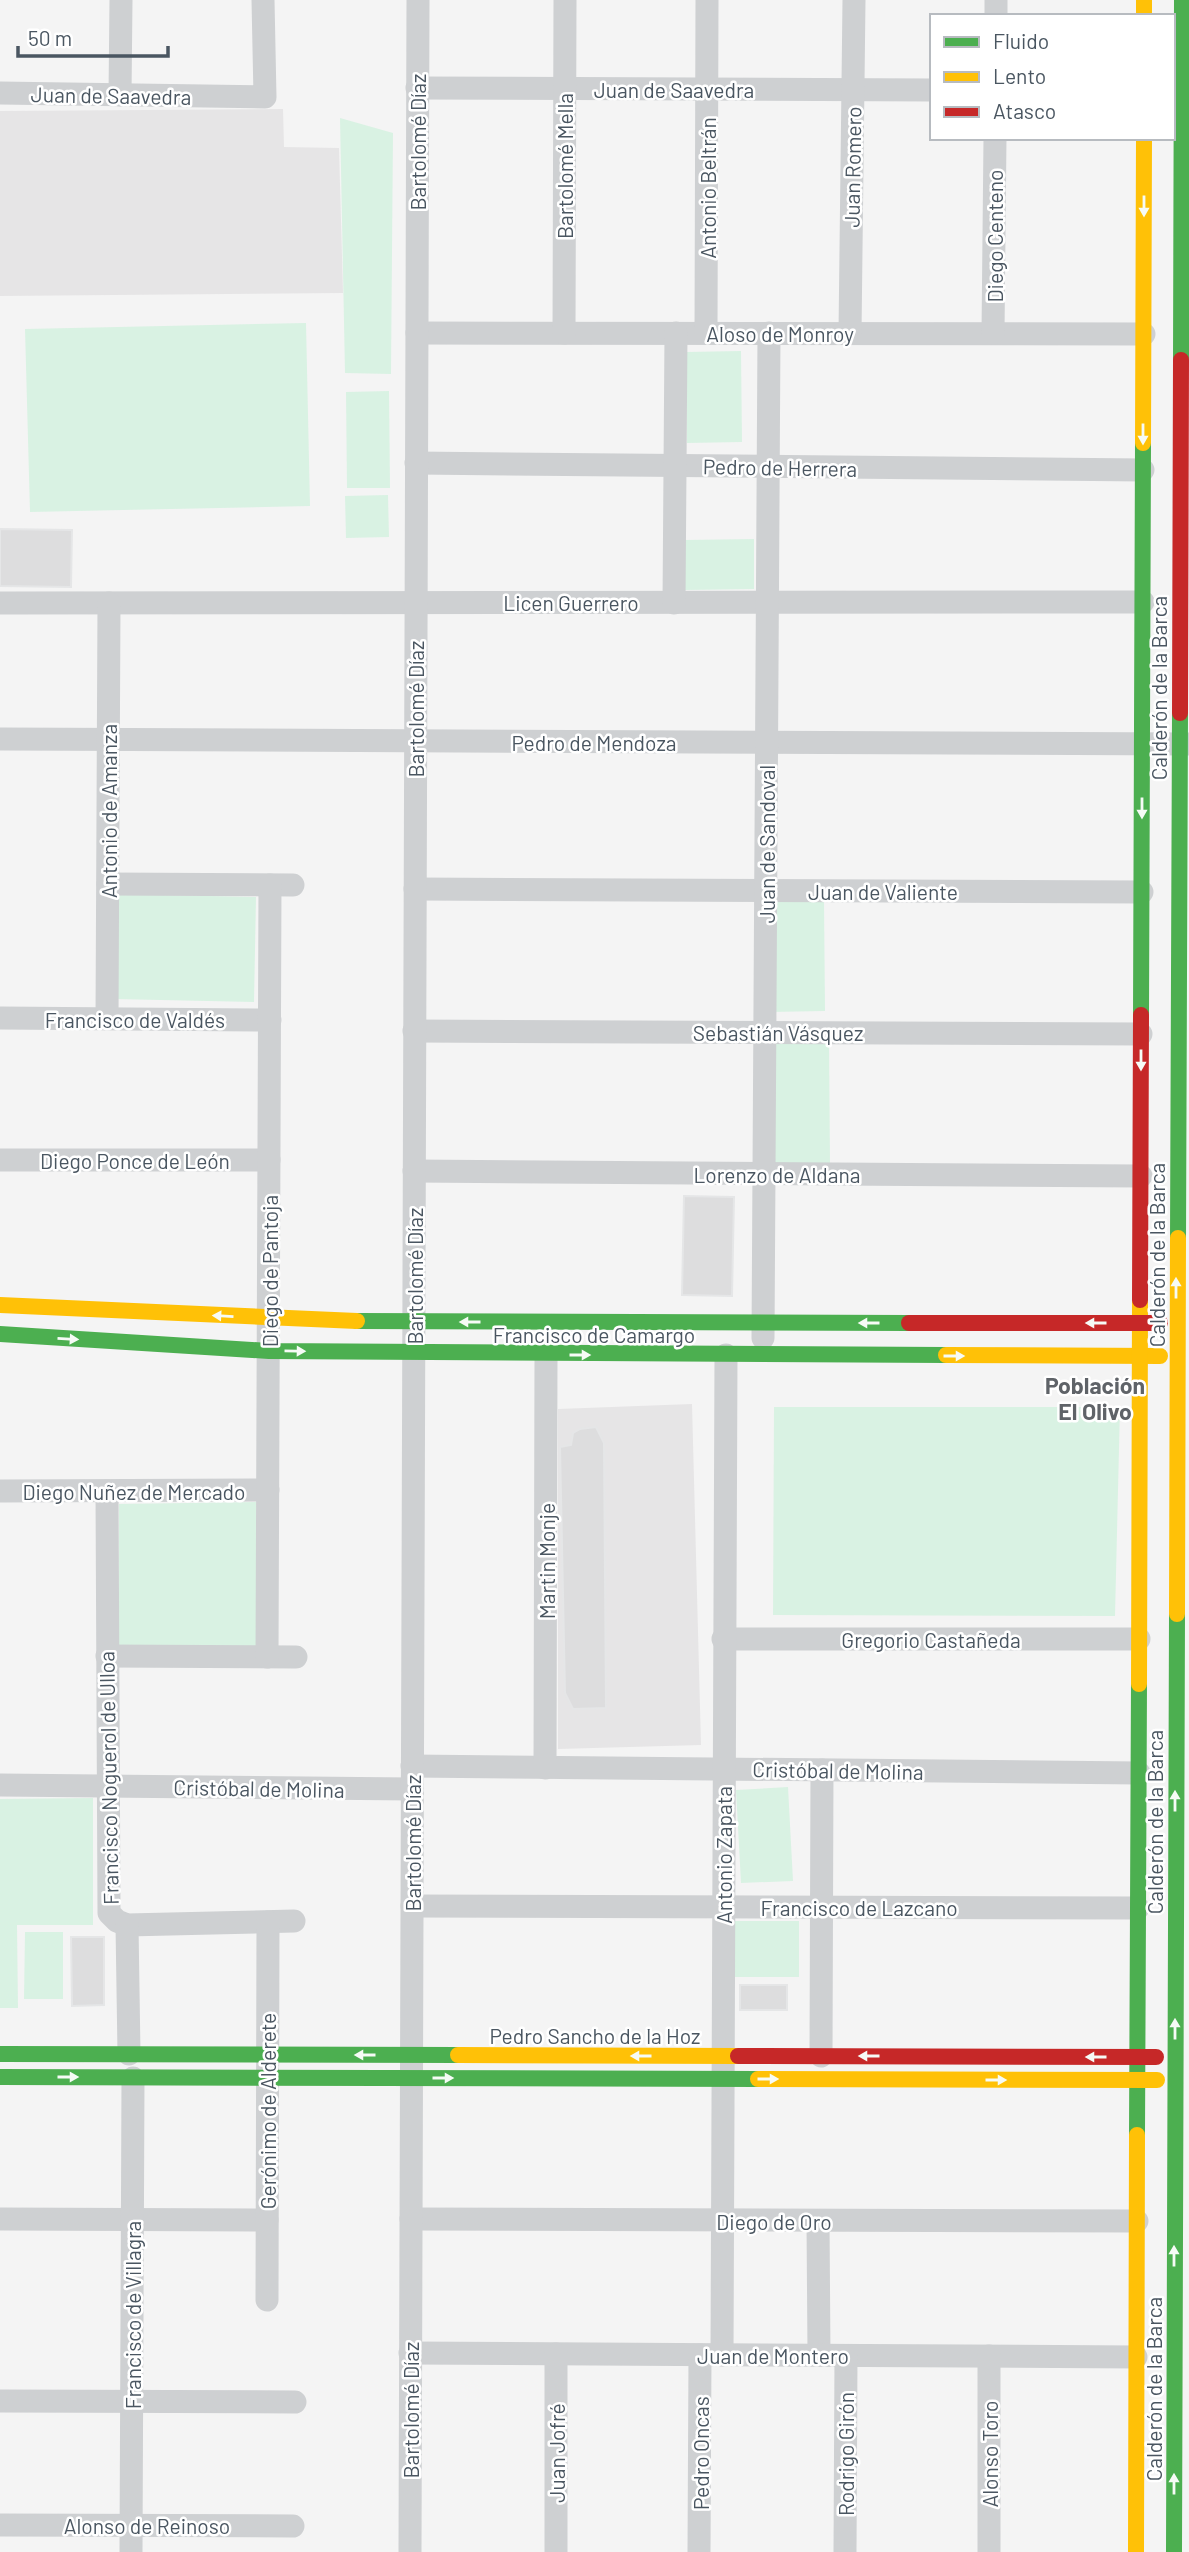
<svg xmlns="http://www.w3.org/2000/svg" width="1189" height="2552" font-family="Barlow,sans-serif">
<rect width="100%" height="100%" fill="#f4f4f4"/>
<g fill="#e6e5e6">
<polygon points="283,109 284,147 339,148 343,293 0,296 0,111"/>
<polygon points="692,1404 701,1745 558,1749 558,1409"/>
</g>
<g fill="#d9f2e3">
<polygon points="340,118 393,133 391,374 345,373"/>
<polygon points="306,323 310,506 30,512 25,329"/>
<polygon points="741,351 742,442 687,443 686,352"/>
<polygon points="389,391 390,488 347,488 346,392"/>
<polygon points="388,495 389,537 346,538 345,496"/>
<polygon points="754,539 754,589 685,590 684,540"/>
<polygon points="116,894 256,897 254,1002 114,999"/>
<polygon points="824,900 825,1011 769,1012 768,901"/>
<polygon points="774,1040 829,1041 830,1164 774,1164"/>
<polygon points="774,1407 1120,1407 1115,1616 773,1615"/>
<polygon points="256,1502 257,1649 119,1649 119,1504"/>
<polygon points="788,1787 793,1881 741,1883 736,1790"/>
<polygon points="93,1798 93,1925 17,1925 18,2008 0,2008 0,1799"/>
<rect x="733" y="1921" width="66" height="56"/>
<polygon points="25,1932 63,1932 63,1999 24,1999"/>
</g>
<g fill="#ddddde" stroke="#e5e6e7" stroke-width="2">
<polygon points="0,529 72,530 71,587 0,586"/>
<polygon points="684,1196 734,1197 732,1296 682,1295"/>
<polygon points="596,1427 604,1443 606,1708 573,1709 565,1693 560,1447 571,1445 573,1433 580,1429"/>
<polygon points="71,1937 104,1937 104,2005 72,2006"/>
<rect x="740" y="1985" width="47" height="25"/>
</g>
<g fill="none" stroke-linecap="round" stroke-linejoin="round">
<g stroke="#ced0d2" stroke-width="23">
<polyline points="996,16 996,0"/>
<polyline points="417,88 932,90"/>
<polyline points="0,93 265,97 263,0"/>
<polyline points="120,95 121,0"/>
<polyline points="417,333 1144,334"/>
<polyline points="564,333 565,0"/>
<polyline points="706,333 707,0"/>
<polyline points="850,333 854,0"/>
<polyline points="993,333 995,138"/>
<polyline points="416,463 1143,470"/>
<polyline points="0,603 1143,602"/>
<polyline points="674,603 676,333"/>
<polyline points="0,739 1189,744"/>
<polyline points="108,884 293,885"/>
<polyline points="415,889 1142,892"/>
<polyline points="0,1018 270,1020"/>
<polyline points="107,1019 109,603"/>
<polyline points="414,1031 1141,1034"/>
<polyline points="0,1160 269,1160"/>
<polyline points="414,1171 1141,1176"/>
<polyline points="763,1338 769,333"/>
<polyline points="0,1491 268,1490"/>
<polyline points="107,1491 109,1913 117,1921 127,1925 294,1921"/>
<polyline points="723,1639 1139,1639"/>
<polyline points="107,1656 296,1657"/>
<polyline points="267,1657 270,885"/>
<polyline points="412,1766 1139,1773"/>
<polyline points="545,1768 546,1355"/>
<polyline points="0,1785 412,1789"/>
<polyline points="412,1906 1138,1908"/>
<polyline points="127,1925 129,2054"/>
<polyline points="821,2056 822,1770"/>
<polyline points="0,2219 267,2220"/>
<polyline points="411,2219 1137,2221"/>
<polyline points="818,2221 819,2355"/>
<polyline points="267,2300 268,1922"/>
<polyline points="410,2353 1136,2357"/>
<polyline points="722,2355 726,1355"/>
<polyline points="989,2356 989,2552"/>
<polyline points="0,2401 295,2402"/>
<polyline points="0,2525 293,2526"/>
<polyline points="131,2552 133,2078"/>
<polyline points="410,2552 418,0"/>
<polyline points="556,2552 556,2354"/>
<polyline points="699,2552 700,2355"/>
<polyline points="845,2552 846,2356"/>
</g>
<g stroke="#4caf50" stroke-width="16">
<polyline points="1181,360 1182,0"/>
<polyline points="1141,1015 1143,443"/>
<polyline points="1178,1238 1180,713"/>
<polyline points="357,1321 909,1323"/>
<polyline points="0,1334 269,1351 946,1355"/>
<polyline points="0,2054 458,2055"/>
<polyline points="0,2077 758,2079"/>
<polyline points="1137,2135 1139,1684"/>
<polyline points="1174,2552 1177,1614"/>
</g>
<g stroke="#ffc107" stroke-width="16">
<polyline points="1144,0 1144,16"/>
<polyline points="1143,443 1144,138"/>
<polyline points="0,1305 357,1321"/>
<polyline points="946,1355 1160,1356"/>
<polyline points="1177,1614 1178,1238"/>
<polyline points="1139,1684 1140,1300"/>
<polyline points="458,2055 738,2056"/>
<polyline points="758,2079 1157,2080"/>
<polyline points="1136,2552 1137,2135"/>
</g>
<g stroke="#c62828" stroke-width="16">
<polyline points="1180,713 1181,360"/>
<polyline points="1140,1300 1141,1015"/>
<polyline points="909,1323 1160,1323"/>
<polyline points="738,2056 1156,2057"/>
</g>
</g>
<defs><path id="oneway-solid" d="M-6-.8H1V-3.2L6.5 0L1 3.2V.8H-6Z" transform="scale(1.75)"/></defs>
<g fill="#f6fbf6">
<use href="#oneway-solid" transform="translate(1144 206) rotate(90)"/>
<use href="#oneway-solid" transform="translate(1143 434) rotate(90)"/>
<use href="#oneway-solid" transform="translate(1142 808) rotate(90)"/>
<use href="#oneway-solid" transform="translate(1141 1060) rotate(90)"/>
<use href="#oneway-solid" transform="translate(1176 1288) rotate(-90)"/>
<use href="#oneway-solid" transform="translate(223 1316) rotate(-177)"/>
<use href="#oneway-solid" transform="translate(470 1322) rotate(-180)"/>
<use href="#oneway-solid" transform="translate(869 1323) rotate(-180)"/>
<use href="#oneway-solid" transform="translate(1096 1323) rotate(-180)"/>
<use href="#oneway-solid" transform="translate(68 1339) rotate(3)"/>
<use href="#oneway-solid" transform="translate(295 1351) rotate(1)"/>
<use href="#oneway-solid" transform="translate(580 1355)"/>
<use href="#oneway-solid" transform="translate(954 1356)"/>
<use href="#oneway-solid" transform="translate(1175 1801) rotate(-90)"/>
<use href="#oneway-solid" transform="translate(1175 2029) rotate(-90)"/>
<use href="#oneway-solid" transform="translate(365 2055) rotate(-180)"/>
<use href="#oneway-solid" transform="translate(641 2056) rotate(-180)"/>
<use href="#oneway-solid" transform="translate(869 2056) rotate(-180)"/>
<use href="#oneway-solid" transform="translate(1096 2057) rotate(-180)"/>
<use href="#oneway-solid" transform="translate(68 2077)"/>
<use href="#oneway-solid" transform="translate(443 2078)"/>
<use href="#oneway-solid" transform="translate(768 2079)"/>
<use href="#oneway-solid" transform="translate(996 2080)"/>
<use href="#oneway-solid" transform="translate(1174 2256) rotate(-90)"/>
<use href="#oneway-solid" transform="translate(1174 2484) rotate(-90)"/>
</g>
<g text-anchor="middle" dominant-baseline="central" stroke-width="5" stroke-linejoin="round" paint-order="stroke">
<g font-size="21" fill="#4a5661" stroke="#fff">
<text x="674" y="89">Juan de Saavedra</text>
<text transform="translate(111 95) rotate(1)">Juan de Saavedra</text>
<text transform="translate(417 142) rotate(-90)">Bartolomé Díaz</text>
<text transform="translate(564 166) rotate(-90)">Bartolomé Mella</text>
<text transform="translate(852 167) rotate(-89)">Juan Romero</text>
<text transform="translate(707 188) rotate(-90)">Antonio Beltrán</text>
<text transform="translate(994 236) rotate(-90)">Diego Centeno</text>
<text x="780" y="333">Aloso de Monroy</text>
<text transform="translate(780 467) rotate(1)">Pedro de Herrera</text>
<text x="571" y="602">Licen Guerrero</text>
<text transform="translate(1158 688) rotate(-90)">Calderón de la Barca</text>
<text transform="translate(415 709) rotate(-90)">Bartolomé Díaz</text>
<text x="594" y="742">Pedro de Mendoza</text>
<text transform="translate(108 811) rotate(-90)">Antonio de Amanza</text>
<text transform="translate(766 844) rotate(-90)">Juan de Sandoval</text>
<text x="883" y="891">Juan de Valiente</text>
<text x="135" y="1019">Francisco de Valdés</text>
<text x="778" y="1032">Sebastián Vásquez</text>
<text x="135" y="1160">Diego Ponce de León</text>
<text x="777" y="1174">Lorenzo de Aldana</text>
<text transform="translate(1156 1255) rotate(-90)">Calderón de la Barca</text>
<text transform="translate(269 1271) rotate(-90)">Diego de Pantoja</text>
<text transform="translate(414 1276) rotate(-90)">Bartolomé Díaz</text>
<text x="594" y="1334">Francisco de Camargo</text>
<text x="134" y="1491">Diego Nuñez de Mercado</text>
<text transform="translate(546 1561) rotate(-90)">Martin Monje</text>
<text x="931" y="1639">Gregorio Castañeda</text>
<text transform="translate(838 1770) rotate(1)">Cristóbal de Molina</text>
<text transform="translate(108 1778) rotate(-91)">Francisco Noguerol de Ulloa</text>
<text transform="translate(259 1788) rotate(1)">Cristóbal de Molina</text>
<text transform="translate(1154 1822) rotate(-90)">Calderón de la Barca</text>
<text transform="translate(412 1843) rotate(-90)">Bartolomé Díaz</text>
<text transform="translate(723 1855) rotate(-90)">Antonio Zapata</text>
<text x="859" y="1907">Francisco de Lazcano</text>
<text x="595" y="2035">Pedro Sancho de la Hoz</text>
<text transform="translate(267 2111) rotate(-90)">Gerónimo de Alderete</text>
<text x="774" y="2221">Diego de Oro</text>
<text transform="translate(132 2315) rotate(-90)">Francisco de Villagra</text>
<text x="773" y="2355">Juan de Montero</text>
<text transform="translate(1153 2389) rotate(-90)">Calderón de la Barca</text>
<text transform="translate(410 2410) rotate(-90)">Bartolomé Díaz</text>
<text transform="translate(556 2453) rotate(-90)">Juan Jofré</text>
<text transform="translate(700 2453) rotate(-90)">Pedro Oncas</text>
<text transform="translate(845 2454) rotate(-90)">Rodrigo Girón</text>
<text transform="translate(989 2454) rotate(-90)">Alonso Toro</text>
<text x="147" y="2525">Alonso de Reinoso</text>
</g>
<g font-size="23" font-weight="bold" fill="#5f6368" stroke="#fff">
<text x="1095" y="1385">Población<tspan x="1095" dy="26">El Olivo</tspan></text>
</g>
</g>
<rect x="930" y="14" width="245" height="126" fill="#ffffff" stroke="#b7bbc0" stroke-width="2"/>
<rect x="944" y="37" width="35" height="10" fill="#4caf50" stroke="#b7bbc0" stroke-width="2"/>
<text x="993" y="49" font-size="21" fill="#4a5661">Fluido</text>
<rect x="944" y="72" width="35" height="10" fill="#ffc107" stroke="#b7bbc0" stroke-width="2"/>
<text x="993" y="84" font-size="21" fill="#4a5661">Lento</text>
<rect x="944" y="107" width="35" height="10" fill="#c62828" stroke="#b7bbc0" stroke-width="2"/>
<text x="993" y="119" font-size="21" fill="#4a5661">Atasco</text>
<path d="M18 46v10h150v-10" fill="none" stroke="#4a5661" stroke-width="3.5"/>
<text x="28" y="46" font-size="21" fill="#4a5661" stroke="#ffffff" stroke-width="5" paint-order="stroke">50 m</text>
</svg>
